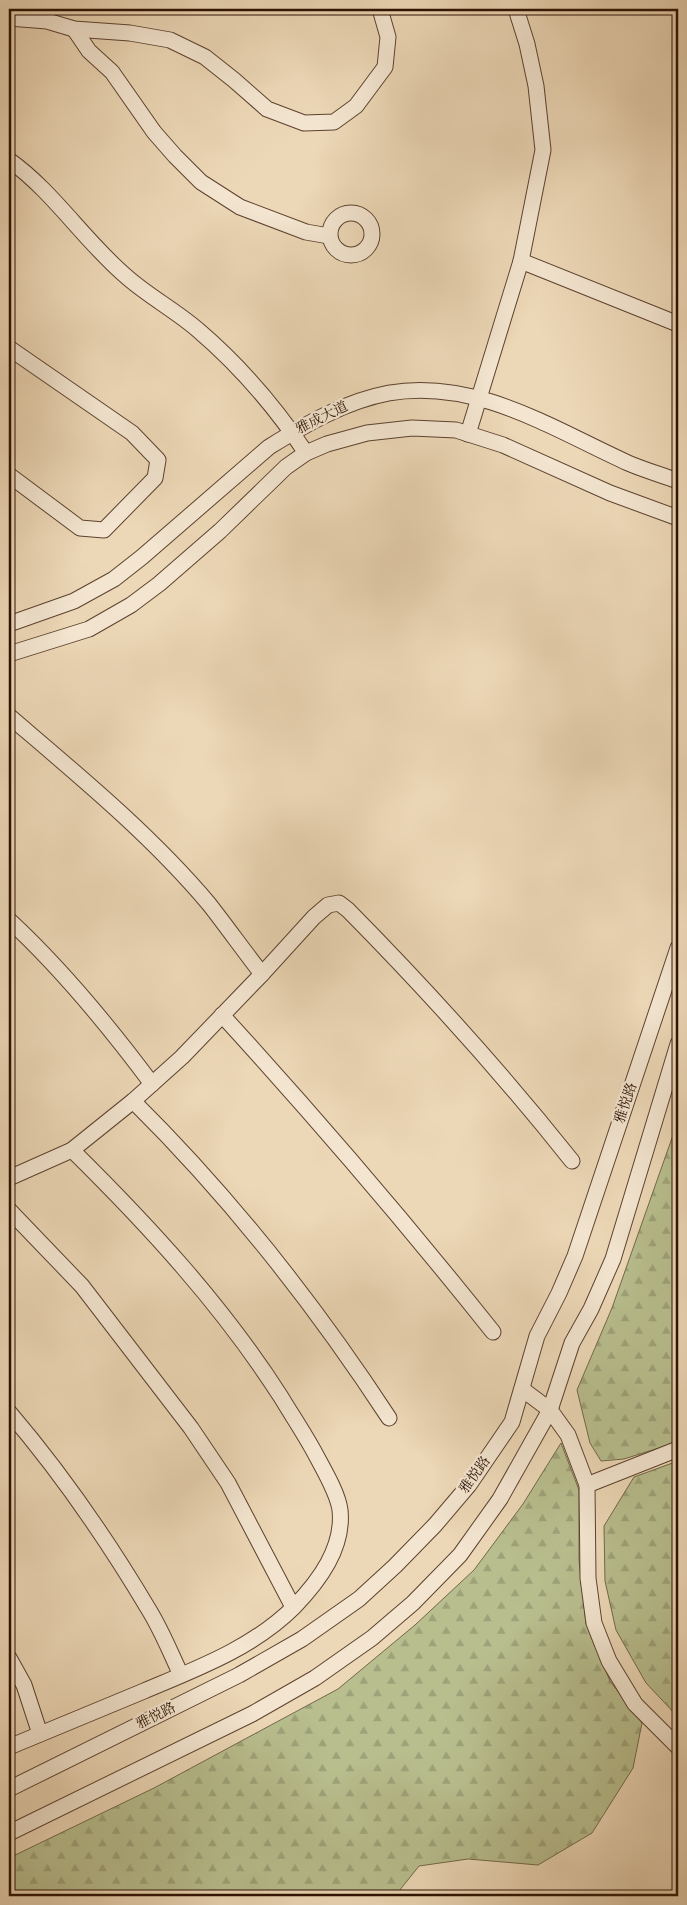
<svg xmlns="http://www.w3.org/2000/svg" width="687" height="1905" font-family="'Old Standard TT','Noto Serif SC',serif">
<defs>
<pattern id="forest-firs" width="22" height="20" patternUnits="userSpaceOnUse" patternTransform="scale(1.25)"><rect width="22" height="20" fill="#b8be8e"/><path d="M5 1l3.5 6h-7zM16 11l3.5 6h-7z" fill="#9ea279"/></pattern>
</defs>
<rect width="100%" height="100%" fill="#ecd7b6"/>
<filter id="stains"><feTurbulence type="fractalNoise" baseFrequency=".004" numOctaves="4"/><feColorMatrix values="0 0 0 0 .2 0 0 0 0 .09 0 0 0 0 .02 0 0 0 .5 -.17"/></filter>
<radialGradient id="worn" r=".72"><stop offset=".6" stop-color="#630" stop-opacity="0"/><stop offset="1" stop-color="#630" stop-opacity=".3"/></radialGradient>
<g fill="url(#forest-firs)" stroke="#726848">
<polygon points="678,1121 678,1442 624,1459 601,1461 590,1443 577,1390 612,1308"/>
<polygon points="561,1443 579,1490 579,1560 586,1624 610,1681 642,1723 633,1768 592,1833 538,1865 468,1859 419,1866 395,1896 9,1896 9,1858 154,1788 338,1689 415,1625 474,1570 523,1504"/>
<polygon points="678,1461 678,1717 646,1683 616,1630 605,1581 604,1526 634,1477"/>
</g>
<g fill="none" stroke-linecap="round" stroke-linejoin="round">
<defs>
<g id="minor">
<polyline points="9,18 47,21 74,29 130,33 170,40 205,57 234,80 267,109 304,123 334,122 356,106 385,67 388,37 380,9"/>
<polyline points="74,29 89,51 112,72 154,132 175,156 201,182 240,207 306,232 329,236"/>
<path d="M 9,160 C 54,192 85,242 128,278 C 150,297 176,311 198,330 C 239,365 276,408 306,453"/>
<circle cx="351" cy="234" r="21"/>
<polyline points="521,261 678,324"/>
<polyline points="9,348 132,433 158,460 155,478 104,530 80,528 9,475"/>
<polyline points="468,434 521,261 543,150 536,86 527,44 516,9"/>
<path d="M 9,624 L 74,601 L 114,579 L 142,557 L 269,447 C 306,424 346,401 389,393 C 476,378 553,429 628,463 C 644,470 662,475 678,481"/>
<polyline points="9,654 89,629 131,605 159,584 220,531 286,467 306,453 327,444 367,433 412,428 456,430 503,445 610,493 678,518"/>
<path d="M 9,716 C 78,775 150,834 209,904 C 227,927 244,951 262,974"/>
<path d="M 9,920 C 63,970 108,1025 152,1084"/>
<path d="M 222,1015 C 316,1118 406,1223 493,1332"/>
<path d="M 133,1101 C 230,1197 315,1305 389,1418"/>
<path d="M 9,1178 L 72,1150 L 133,1101 L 182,1057 L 262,974 L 314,917 L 328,905 L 339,903 L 348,910 C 427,990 502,1073 572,1161"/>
<polyline points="9,1210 82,1286 191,1428 228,1483 293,1607"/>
<polyline points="522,1389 550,1410 568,1435 587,1485 588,1578 594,1623 609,1661 635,1704 678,1747"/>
<path d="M 9,1412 C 61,1473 108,1541 149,1610 C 162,1631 171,1654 181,1675"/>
<polyline points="587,1485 678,1449"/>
<polyline points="9,1658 24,1685 40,1734"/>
<path d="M 9,1747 C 54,1728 99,1710 144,1691 C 196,1669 253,1648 294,1607 C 319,1581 344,1548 340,1510 C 338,1494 325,1472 317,1457 C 306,1436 293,1417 281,1397 C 222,1305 149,1226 72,1150"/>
<polyline points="9,1789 239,1675 302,1639 359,1599 395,1566 435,1525 469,1485 512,1422 537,1336 559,1293 575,1256 678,948"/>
<polyline points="9,1833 252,1714 315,1678 372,1638 413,1603 460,1555 500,1499 550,1410 572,1343 591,1309 613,1259 678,1044"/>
</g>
</defs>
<use href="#minor" stroke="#5c422f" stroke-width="17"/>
<use href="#minor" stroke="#f3e5d0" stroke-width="15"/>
</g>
<g text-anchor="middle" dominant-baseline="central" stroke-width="4.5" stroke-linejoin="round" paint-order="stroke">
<g font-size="14" fill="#2c1102" stroke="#f3e5d0">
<text transform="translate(322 418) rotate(-26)">雅成大道</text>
<text transform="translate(626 1103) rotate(-71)">雅悦路</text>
<text transform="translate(475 1475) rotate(-54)">雅悦路</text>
<text transform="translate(156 1716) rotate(-26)">雅悦路</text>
</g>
</g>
<rect width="687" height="1905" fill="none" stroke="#ecd7b6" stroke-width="30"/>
<rect x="10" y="10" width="667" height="1885" fill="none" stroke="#2c1102" stroke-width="2.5"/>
<rect x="15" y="15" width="657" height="1875" fill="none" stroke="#2c1102"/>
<rect width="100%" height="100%" filter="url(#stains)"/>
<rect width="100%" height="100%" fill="url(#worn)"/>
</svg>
